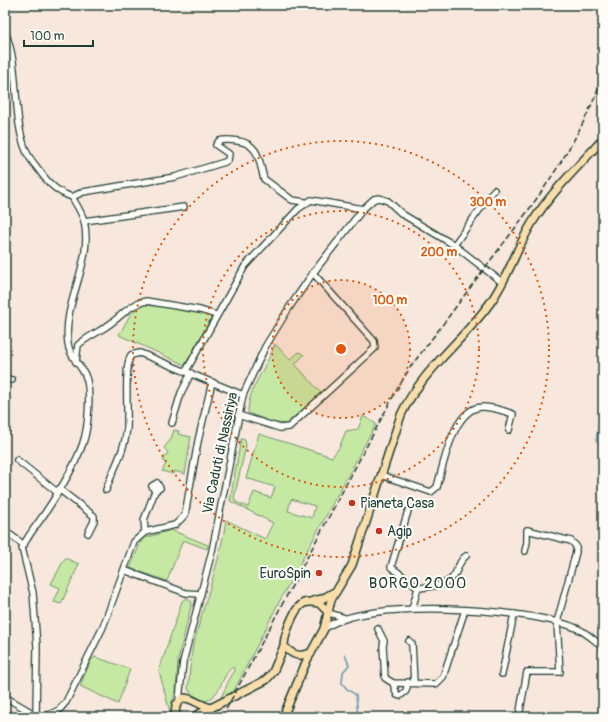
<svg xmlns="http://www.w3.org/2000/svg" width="608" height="722" font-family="Pangolin,sans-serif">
<rect width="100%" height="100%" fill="#f7e7dc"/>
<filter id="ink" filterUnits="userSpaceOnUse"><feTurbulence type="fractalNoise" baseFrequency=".025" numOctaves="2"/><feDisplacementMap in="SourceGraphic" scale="8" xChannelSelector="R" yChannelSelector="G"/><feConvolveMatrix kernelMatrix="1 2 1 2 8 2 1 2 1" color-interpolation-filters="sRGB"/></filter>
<g filter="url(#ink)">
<g fill="#c5e9a3" stroke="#72936c" fill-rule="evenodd">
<polygon points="143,303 196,310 212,316 185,365 119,335 130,315"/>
<path d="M 275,344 L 290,360 L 299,352 L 304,355 L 295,364 L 321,393 L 286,424 L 272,422 L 248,413 C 248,387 267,368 275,344 Z"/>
<path d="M 363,416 L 376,424 L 278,604 L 234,691 L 219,700 C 225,692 229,677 235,671 L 233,667 C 219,678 224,693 204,702 L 191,693 L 188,689 C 190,675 190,659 193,646 C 204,603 220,563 226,520 L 265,539 L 273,523 L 230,501 L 241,439 L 245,440 L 246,446 L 234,498 L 236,502 L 248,507 L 254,492 L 271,498 L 275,487 L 246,478 L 259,434 L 332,457 L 339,448 L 346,431 L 358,429 ZM 291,499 L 315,506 L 312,518 L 288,511 Z"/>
<polygon points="174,430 179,431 178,434 191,437 185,474 174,471 173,474 162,471 166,464 163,460 168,452 164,448 171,439"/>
<polygon points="171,530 208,545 207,549 183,540 167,581 130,568 142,539"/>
<polygon points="65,558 79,564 61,604 54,602 60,588 51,584"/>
<polygon points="186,598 192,602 178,660 176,692 172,702 171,716 159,671 182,601"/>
<polygon points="95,657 130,669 118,704 80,686 91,660"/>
</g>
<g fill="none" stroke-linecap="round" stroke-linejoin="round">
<g stroke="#6698a8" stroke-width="1.5">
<polyline points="603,412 600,417 596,441 603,447"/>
<polyline points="345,655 349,665 343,672 342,683 347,689 356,695 358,717"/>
</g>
<defs>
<g id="minor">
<path d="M 5,32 C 21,69 11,117 27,153 C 30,159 35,165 39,170 C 48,183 57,192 72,197 L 83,192 L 175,177 L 225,162 L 228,160 L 229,154 L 216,145 L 219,141 C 225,139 232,140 238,141 C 260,144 259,162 264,179 L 292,200 L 305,202"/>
<polyline points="84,221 184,207"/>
<polyline points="454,245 494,190"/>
<path d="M 76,362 L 78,345 C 87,337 97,333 107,326 C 120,318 129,304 146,301 L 200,310 L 216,315"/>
<polyline points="186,371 245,266 298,209 311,200 363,209"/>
<polyline points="5,379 12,380"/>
<polyline points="238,415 280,428 289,427 375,348 374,341 313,273"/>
<polyline points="172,423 181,393 191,373"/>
<polyline points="17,460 57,492"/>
<path d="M 381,475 L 431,492 L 437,487 C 444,464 453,407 483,407 C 493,407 504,411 513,414 L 509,430"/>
<polyline points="59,489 94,516 94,521 88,533"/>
<path d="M 106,490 C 113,469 125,451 127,428 C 128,413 124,364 131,355 L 140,353 L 243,395"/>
<polyline points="408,511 391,567 418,588"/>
<polyline points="5,531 24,545"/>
<polyline points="145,532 144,520 155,491 160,488 157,483 152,486 155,491"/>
<polyline points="124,570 186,593 200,594"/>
<path d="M 412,609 L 418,588 C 432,586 450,587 456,572 C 459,566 460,560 466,556"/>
<polyline points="329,613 345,618"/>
<path d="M 324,629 C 364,597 529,608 576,628 C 586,632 594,640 603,647"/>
<polyline points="378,629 384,641 383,646 385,678 393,683 436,684 443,677 465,610"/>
<polyline points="409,641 412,644 414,683"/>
<polyline points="502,674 514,614"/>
<polyline points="393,683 397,695 400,696 406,691 408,682"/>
<polyline points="5,697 29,711 33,717"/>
<polyline points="179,700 183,662 212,551 243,395 265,347 289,308 313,273 363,209 374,199 379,198 388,201 402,214 454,245 503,283"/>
<polyline points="520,711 527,672 560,672 557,622 576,552 576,546 571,541 527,530 527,542 525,551"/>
<path d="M 36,717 L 37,646 L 33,593 L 22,548 C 28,535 37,525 45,513 C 59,492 75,467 83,443 C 88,429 92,389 85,375 C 80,364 69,356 68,343 C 62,302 94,263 84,221 C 82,213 76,204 72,197"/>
<polyline points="44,717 59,710 66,702 103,627 134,542 145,532 175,525 185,515 198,441 212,382"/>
</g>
<g id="major">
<polyline points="313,601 322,599 336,591"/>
<path d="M 311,653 C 299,657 293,656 284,646 C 284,636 294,607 304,603 C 309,601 314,602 319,603 L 329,613"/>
<path d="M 175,717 L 176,705 L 183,698 C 191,697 201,706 211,708"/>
<polyline points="193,717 266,680 273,672 284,646"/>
<path d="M 283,717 L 307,660 L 324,629 L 331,600 L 352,565 L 401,415 C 422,370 462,342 490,303 C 508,278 516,249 532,223 C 551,192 579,166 603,139"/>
</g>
</defs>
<use href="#minor" stroke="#1f3d34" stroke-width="8"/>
<use href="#major" stroke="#1f3d34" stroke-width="10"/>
<use href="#minor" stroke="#fdfcf7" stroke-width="5.5"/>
<use href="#major" stroke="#f9deab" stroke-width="7"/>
<path stroke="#1f3d34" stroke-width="1.5" stroke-dasharray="6 3" stroke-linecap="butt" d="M 222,717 L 395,393 L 411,366 C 439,330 466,293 493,257 C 537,200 579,144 603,76"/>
</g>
</g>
<circle cx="341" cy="349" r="69" fill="#de580e" fill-opacity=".12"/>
<g fill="none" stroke="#de580e" stroke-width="2" stroke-dasharray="2 4">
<circle cx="341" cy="349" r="69"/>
<circle cx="341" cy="349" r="138"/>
<circle cx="341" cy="349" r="208"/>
</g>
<g fill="#c8321e" stroke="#fdfcf7" stroke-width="1.5">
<circle cx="352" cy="503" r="4"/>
<circle cx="379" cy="531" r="4"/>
<circle cx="319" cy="573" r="4"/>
</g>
<g text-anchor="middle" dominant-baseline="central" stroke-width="4" stroke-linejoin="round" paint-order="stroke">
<g font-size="14" fill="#1f3d34" stroke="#fdfcf7">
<text transform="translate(220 453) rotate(-78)">Via Caduti di Nassiriya</text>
</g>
<g font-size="14" fill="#1f3d34" stroke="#fdfcf7" text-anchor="start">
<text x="360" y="503">Pianeta Casa</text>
<text x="387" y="531">Agip</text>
<text x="311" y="573" text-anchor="end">EuroSpin</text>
</g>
<g font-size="15" letter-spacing="1" fill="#1f3d34" stroke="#fdfcf7">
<text x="418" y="583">BORGO 2000</text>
</g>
</g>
<circle cx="341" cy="349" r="6" fill="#de580e" stroke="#fdfcf7" stroke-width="2"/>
<g font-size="12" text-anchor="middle" font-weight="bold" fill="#de580e" stroke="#fdfcf7" stroke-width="4" stroke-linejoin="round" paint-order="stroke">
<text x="488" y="206">300 m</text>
<text x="439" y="256">200 m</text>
<text x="390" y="304">100 m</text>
</g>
<rect width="608" height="722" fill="none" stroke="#fdfcf7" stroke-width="20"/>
<rect x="10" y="10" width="588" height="702" fill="none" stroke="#1f3d34" stroke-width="1.5" filter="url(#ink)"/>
<path d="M24 40v6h69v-6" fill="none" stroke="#1f3d34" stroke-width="2"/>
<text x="30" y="40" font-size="12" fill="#1f3d34" stroke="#fdfcf7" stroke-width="3" paint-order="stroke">100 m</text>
</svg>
